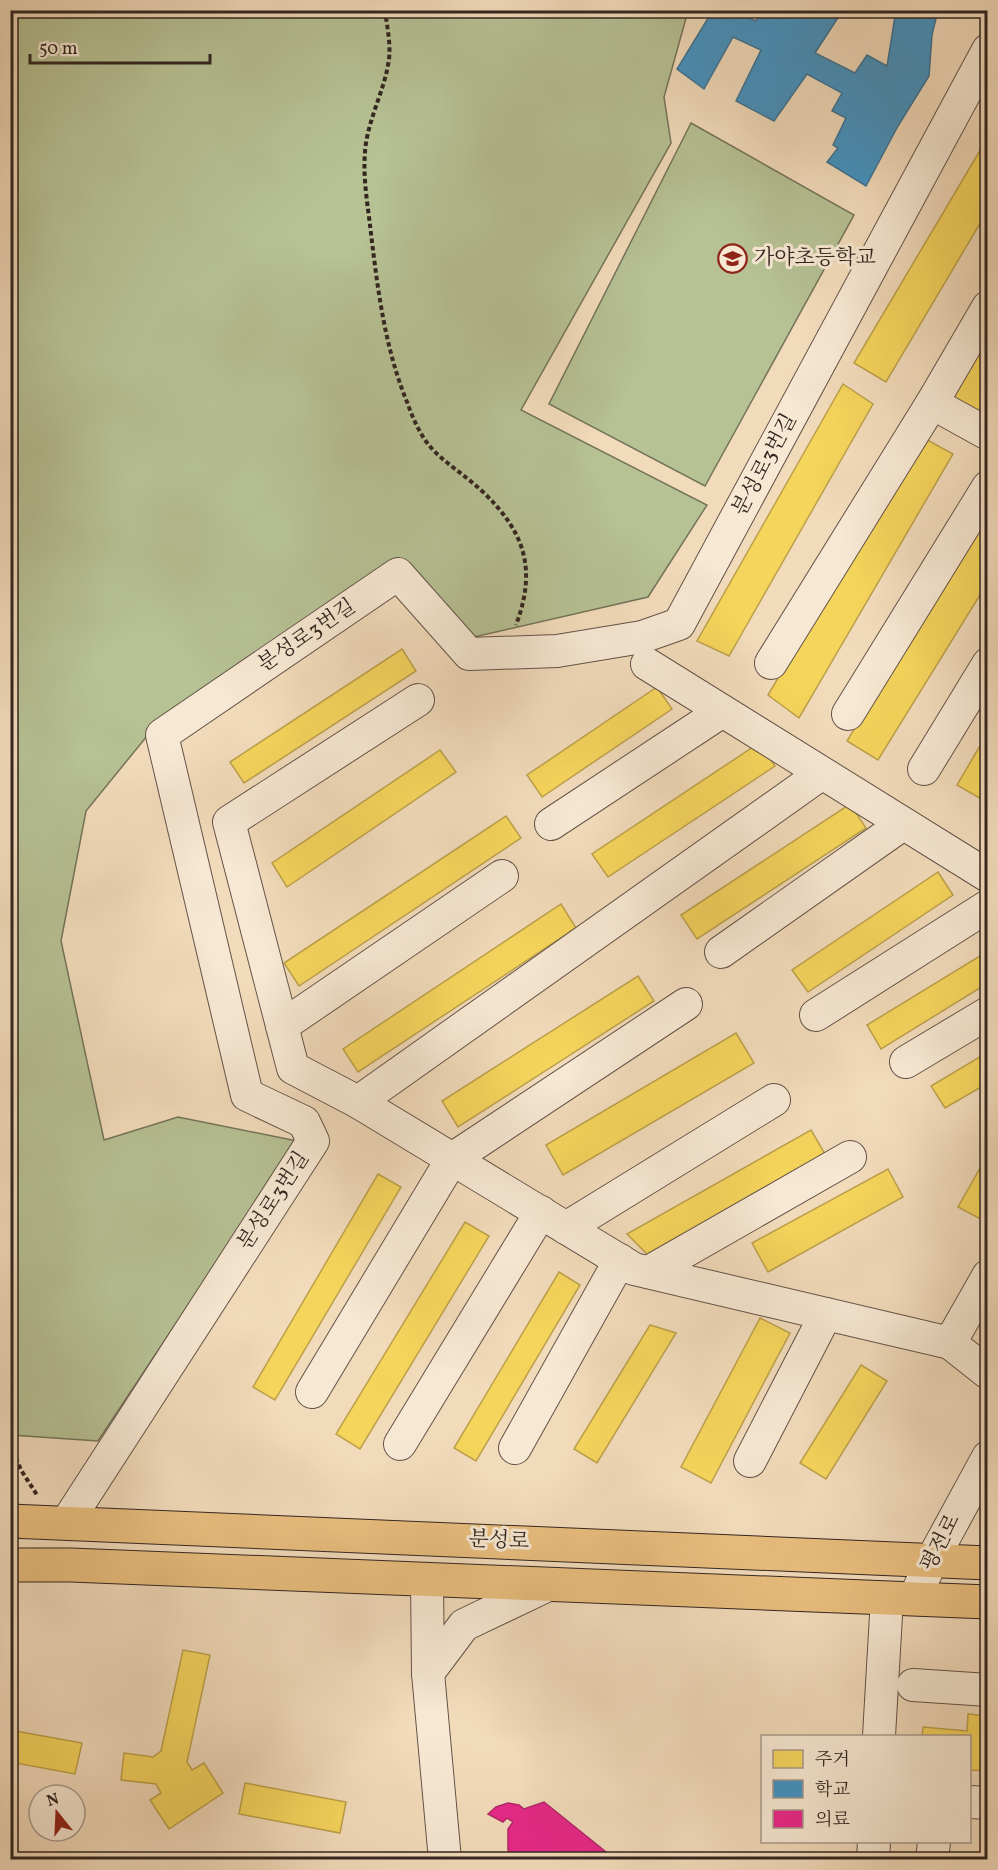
<svg xmlns="http://www.w3.org/2000/svg" width="998" height="1870" font-family="Vollkorn,'Noto Serif KR',serif">
<rect width="100%" height="100%" fill="#f2dbbb"/>
<filter id="stains"><feTurbulence type="fractalNoise" baseFrequency=".00333" numOctaves="4"/><feColorMatrix values="0 0 0 0 .2 0 0 0 0 .09 0 0 0 0 .02 0 0 0 .5 -.17"/></filter>
<radialGradient id="worn" r=".72"><stop offset=".6" stop-color="#630" stop-opacity="0"/><stop offset="1" stop-color="#630" stop-opacity=".3"/></radialGradient>
<g fill="#b6c194" stroke="#74745a" stroke-width="1.5">
<polygon points="10,11 688,11 664,97 671,143 521,410 707,505 648,597 470,638 399,558 147,736 86,811 61,941 104,1140 178,1117 297,1141 98,1441 11,1435"/>
<polygon points="691,123 854,215 705,486 549,404"/>
</g>
<g fill="#f6d55c" stroke="#bca04a" stroke-width="1.5">
<polygon points="988,137 988,210 886,382 854,363"/>
<polygon points="988,321 988,396 977,413 945,393"/>
<polygon points="843,384 873,404 729,656 697,641"/>
<polygon points="920,436 953,454 799,718 768,695"/>
<polygon points="988,508 988,582 878,760 847,741"/>
<polygon points="402,649 416,671 244,783 230,762"/>
<polygon points="657,687 672,709 542,797 527,775"/>
<polygon points="988,732 988,803 957,785"/>
<polygon points="759,743 775,766 608,877 592,854"/>
<polygon points="440,750 456,772 287,887 272,863"/>
<polygon points="850,804 866,828 697,939 681,915"/>
<polygon points="506,816 521,838 299,986 284,963"/>
<polygon points="938,872 953,895 808,992 792,970"/>
<polygon points="561,904 576,928 358,1072 343,1049"/>
<polygon points="988,951 988,983 881,1049 867,1025"/>
<polygon points="638,976 654,1001 458,1127 442,1101"/>
<polygon points="736,1033 754,1063 563,1175 546,1145"/>
<polygon points="988,1052 988,1083 945,1108 931,1086"/>
<polygon points="811,1130 825,1154 647,1254 627,1234"/>
<polygon points="988,1154 988,1223 958,1207"/>
<polygon points="888,1169 903,1197 768,1272 752,1243"/>
<polygon points="378,1174 401,1187 275,1400 253,1387"/>
<polygon points="465,1222 489,1236 360,1449 336,1434"/>
<polygon points="559,1272 580,1285 476,1461 454,1448"/>
<polygon points="760,1318 790,1333 711,1483 681,1467"/>
<polygon points="650,1325 676,1333 597,1463 574,1449"/>
<polygon points="861,1365 887,1381 826,1479 800,1463"/>
<polygon points="183,1650 210,1655 187,1762 192,1770 204,1763 223,1793 169,1829 150,1800 161,1793 156,1784 121,1780 124,1753 153,1757 161,1751"/>
<polygon points="968,1714 988,1716 988,1771 970,1770 970,1736 922,1736 923,1727 967,1731"/>
<polygon points="10,1730 82,1743 75,1774 10,1762"/>
<polygon points="245,1783 346,1802 340,1833 239,1814"/>
</g>
<polygon fill="#4393c3" stroke="#3e7292" stroke-width="1.5" points="713,10 745,10 742,15 756,21 763,10 843,10 815,53 855,73 867,55 887,66 896,10 938,10 932,35 929,76 898,126 866,186 827,162 838,148 833,145 846,118 832,111 842,93 807,74 774,121 736,101 761,50 733,37 704,89 677,69"/>
<polygon fill="#e7298a" stroke="#b1286a" stroke-width="1.5" points="544,1802 616,1860 511,1860 508,1850 508,1829 513,1822 507,1818 503,1822 488,1814 496,1807 508,1803 519,1805 524,1809"/>
<g fill="none" stroke-linecap="round" stroke-linejoin="round">
<defs>
<g id="minor">
<polyline points="932,403 988,434"/>
<polyline points="771,663 932,403 988,307"/>
<polyline points="647,664 988,876"/>
<polyline points="418,700 229,822 293,1068 358,1102 634,1269 950,1343"/>
<polyline points="848,714 988,487"/>
<polyline points="924,769 988,664"/>
<polyline points="551,824 721,712"/>
<polyline points="721,952 903,824"/>
<polyline points="816,1015 988,906"/>
<polyline points="282,1026 502,876"/>
<polyline points="906,1062 988,1013"/>
<polyline points="358,1102 821,774"/>
<polyline points="566,1228 774,1100"/>
<polyline points="649,1272 850,1157"/>
<polyline points="988,1276 950,1343 988,1373"/>
<polyline points="312,1392 452,1159 686,1004"/>
<polyline points="400,1444 541,1212"/>
<polyline points="515,1448 620,1260"/>
<polyline points="750,1461 826,1314"/>
<polyline points="67,1522 313,1141 304,1122 247,1095 162,735 398,574 469,654 557,651 642,637 679,624 988,50"/>
<polyline points="427,1581 428,1673 445,1860"/>
<polyline points="914,1599 932,1560 988,1457"/>
<polyline points="428,1673 464,1625 548,1585"/>
<polyline points="913,1685 988,1690"/>
<polyline points="879,1736 887,1598"/>
<polyline points="970,1802 988,1803"/>
<polyline points="873,1860 874,1842"/>
<polyline points="932,1860 934,1842"/>
</g>
<g id="major">
<polyline points="10,1521 988,1563"/>
<polyline points="10,1565 71,1565 988,1602"/>
</g>
</defs>
<use href="#minor" stroke="#635348" stroke-width="34"/>
<use href="#major" stroke="#332621" stroke-width="35"/>
<g stroke="#332621" stroke-width="4" stroke-dasharray="4.5 3" stroke-linecap="butt">
<path d="M 385,10 C 387,28 392,47 388,65 C 383,94 367,122 365,152 C 363,176 367,201 370,225 C 377,284 384,346 407,402 C 413,419 421,437 433,450 C 448,465 466,476 482,491 C 525,532 537,569 516,625"/>
<polyline points="10,1444 21,1470 37,1495"/>
</g>
<use href="#minor" stroke="#f7e8d3" stroke-width="32"/>
<use href="#major" stroke="#e9be7e" stroke-width="33"/>
</g>
<defs>
<symbol id="school-ring" viewBox="-11 -11 22 22"><circle r="9.5" fill="#f7e8d3" stroke="#8f2418" stroke-width="1.5"/><path d="M0-5L7-2L0 1L-7-2ZM-4 1L0 2.5L4 1V4Q0 6-4 4Z" fill="#8f2418"/></symbol>
</defs>
<g fill-rule="evenodd">
<use href="#school-ring" x="716" y="242" width="33" height="33"/>
</g>
<g text-anchor="middle" dominant-baseline="central" stroke-width="6" stroke-linejoin="round" paint-order="stroke">
<g font-size="21" fill="#332621" stroke="#f7e8d3" text-anchor="start">
<text x="754" y="258">가야초등학교</text>
</g>
<g font-size="21" fill="#332621" stroke="#f7e8d3">
<text transform="translate(765 465) rotate(-62)">분성로3번길</text>
<text transform="translate(307 636) rotate(-34)">분성로3번길</text>
<text transform="translate(274 1201) rotate(-57)">분성로3번길</text>
<text transform="translate(499 1541) rotate(3)">분성로</text>
<text transform="translate(941 1543) rotate(-63)">평전로</text>
</g>
</g>
<rect width="998" height="1870" fill="none" stroke="#f2dbbb" stroke-width="36"/>
<rect x="12" y="12" width="974" height="1846" fill="none" stroke="#332621" stroke-width="3"/>
<rect x="18" y="18" width="962" height="1834" fill="none" stroke="#332621" stroke-width="1.5"/>
<rect x="761" y="1735" width="210" height="108" fill="#f7e8d3" stroke="#a99a8c" stroke-width="1.5"/>
<rect x="773" y="1750" width="30" height="18" fill="#f6d55c" stroke="#a99a8c" stroke-width="1.5"/>
<text x="815" y="1765" font-size="18" fill="#332621">주거</text>
<rect x="773" y="1780" width="30" height="18" fill="#4393c3" stroke="#a99a8c" stroke-width="1.5"/>
<text x="815" y="1795" font-size="18" fill="#332621">학교</text>
<rect x="773" y="1810" width="30" height="18" fill="#e7298a" stroke="#a99a8c" stroke-width="1.5"/>
<text x="815" y="1825" font-size="18" fill="#332621">의료</text>
<g transform="translate(57 1813) rotate(342)"><circle r="28" fill="#f7e8d3" stroke="#a99a8c" stroke-width="1.5"/>
<path d="M0-4.5L10 22L0 15L-10 22Z" fill="#8f2418"/>
<text y="-9" font-size="16" font-weight="bold" text-anchor="middle" fill="#332621">N</text>
</g>
<path d="M30 54v9h180v-9" fill="none" stroke="#332621" stroke-width="3"/>
<text x="39" y="54" font-size="18" fill="#332621" stroke="#f7e8d3" stroke-width="4.5" paint-order="stroke">50 m</text>
<rect width="100%" height="100%" filter="url(#stains)"/>
<rect width="100%" height="100%" fill="url(#worn)"/>
</svg>
